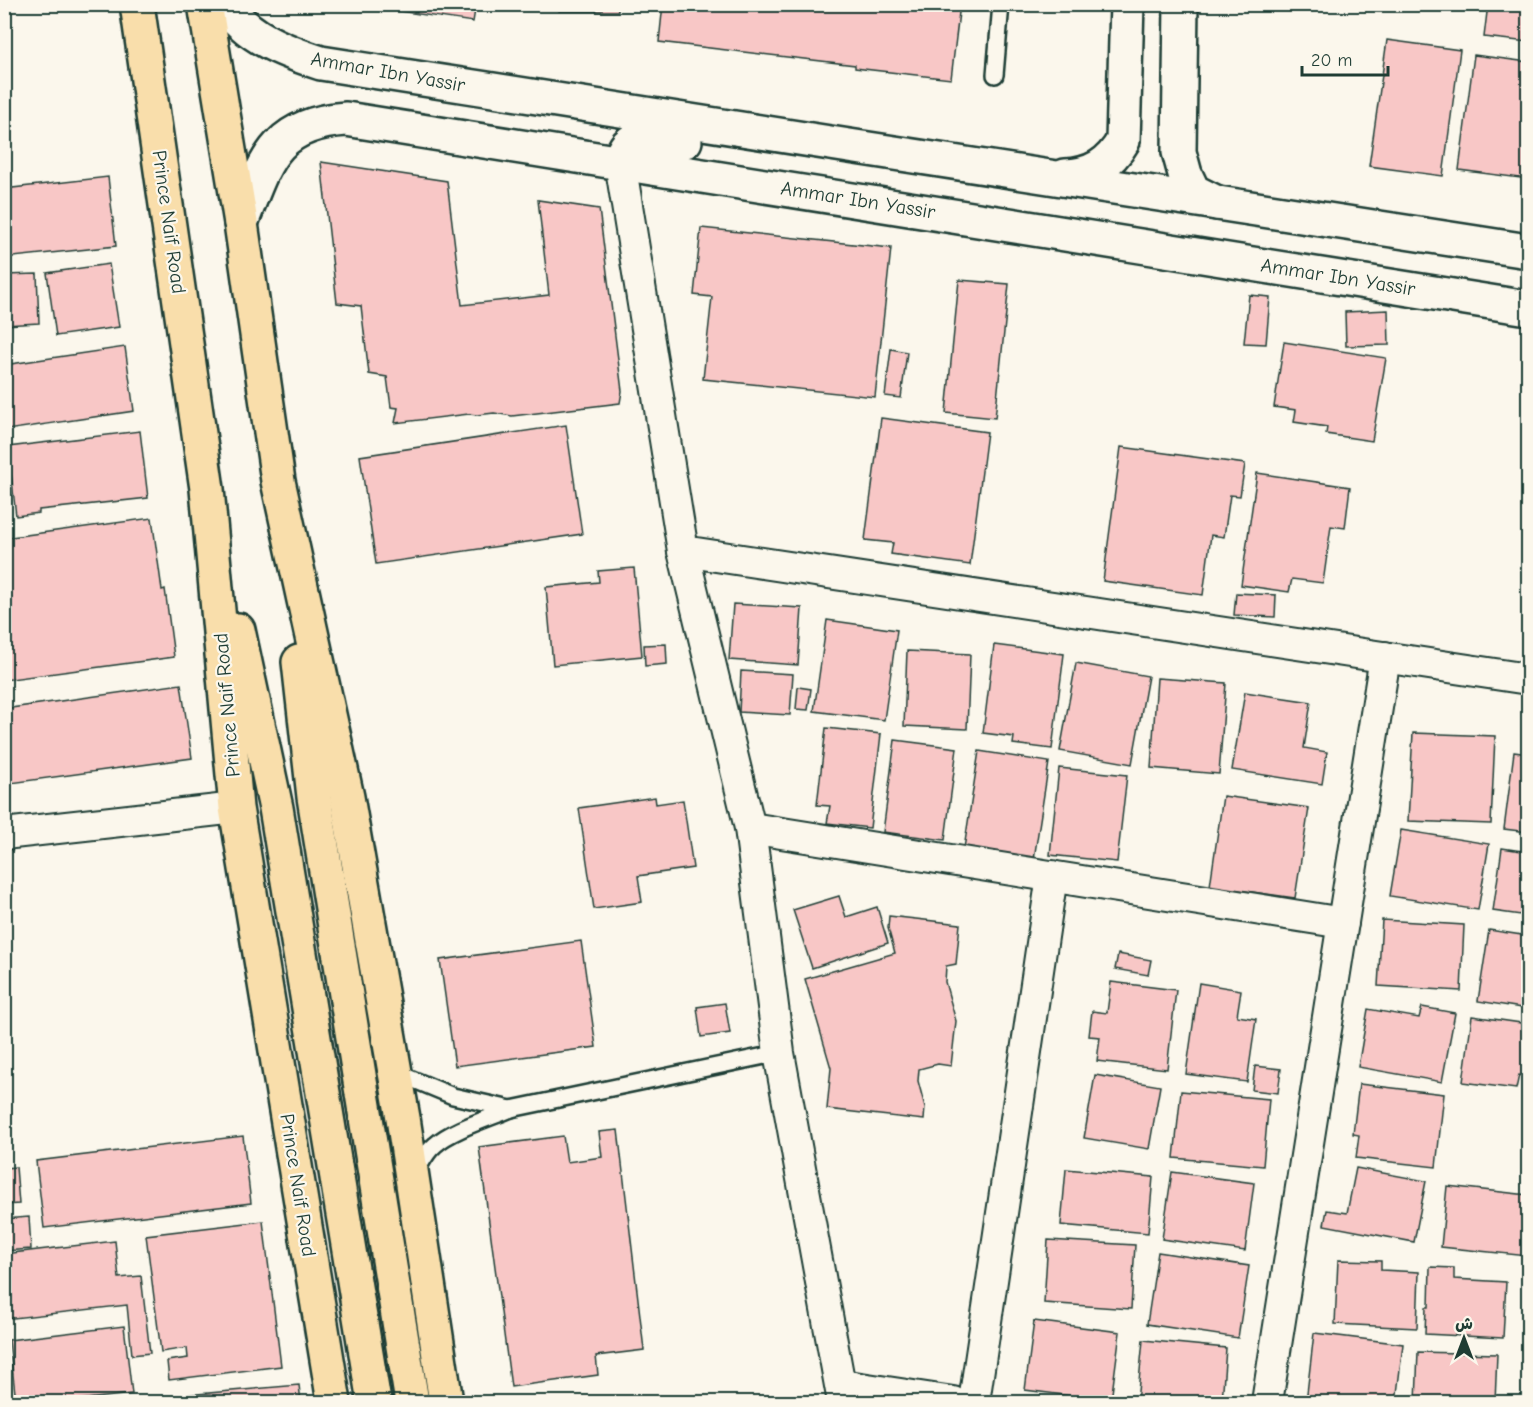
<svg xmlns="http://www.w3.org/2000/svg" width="1533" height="1407" font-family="'Comic Neue','Playpen Sans Arabic',sans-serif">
<rect width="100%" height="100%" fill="#fbf7ec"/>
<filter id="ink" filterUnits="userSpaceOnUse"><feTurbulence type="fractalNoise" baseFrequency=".0167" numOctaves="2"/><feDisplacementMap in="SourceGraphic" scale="12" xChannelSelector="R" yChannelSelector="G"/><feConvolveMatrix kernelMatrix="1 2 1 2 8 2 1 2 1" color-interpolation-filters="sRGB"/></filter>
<g filter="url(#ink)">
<g fill="#f8c7c6" stroke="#1f3d34" stroke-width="1.5">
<polygon points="372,4 476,4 473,22 371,7"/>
<rect x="559" y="4" width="59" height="7"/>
<polygon points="663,4 960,4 951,79 855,68 855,65 659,42"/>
<polygon points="1488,4 1528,4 1528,42 1484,37"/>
<polygon points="1387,40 1460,50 1443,176 1369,166"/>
<polygon points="1474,55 1528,62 1528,179 1459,170"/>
<polygon points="321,162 447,181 462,305 549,295 538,200 599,209 622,391 620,403 512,416 494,413 477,415 469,414 395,423 398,408 391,407 387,377 369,374 361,306 337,303"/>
<polygon points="108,177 116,246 4,258 4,189"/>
<polygon points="701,228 891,248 875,397 703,379 712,297 694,295"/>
<polygon points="109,264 119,327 56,336 47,273"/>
<polygon points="37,274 39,323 4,325 4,275"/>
<polygon points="959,280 1009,284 995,418 946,413"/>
<polygon points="1249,295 1270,297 1266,344 1244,343"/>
<polygon points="1388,310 1389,345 1346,346 1345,312"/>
<polygon points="1284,342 1386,358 1372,441 1326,434 1327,427 1294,422 1296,410 1274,407"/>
<polygon points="125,347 134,411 7,430 4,412 4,365"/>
<polygon points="891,349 907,352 901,398 885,396"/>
<polygon points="881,418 987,432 970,565 891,554 893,543 865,540"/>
<polygon points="566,425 582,534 376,564 360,456"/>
<polygon points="140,431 148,498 39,510 39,513 16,516 8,447"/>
<polygon points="1121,447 1245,464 1240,496 1230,495 1224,537 1211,535 1203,595 1103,581"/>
<polygon points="1257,473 1350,487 1345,528 1331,526 1323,583 1292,579 1289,592 1241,585"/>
<polygon points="152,518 162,590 165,589 174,657 4,680 4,538"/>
<polygon points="634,568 642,656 553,665 546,587 599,582 598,571"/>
<polygon points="1236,593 1276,595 1275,617 1234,615"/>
<polygon points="733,604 802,608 798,665 729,660"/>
<polygon points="827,620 897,630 884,720 814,711"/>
<polygon points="666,644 667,664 645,666 644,645"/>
<polygon points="994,645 1064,654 1052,749 1013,744 1014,737 983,733"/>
<polygon points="907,651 970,654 967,729 904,726"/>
<polygon points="1076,663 1148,676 1132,764 1060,751"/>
<polygon points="741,671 793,674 790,715 739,712"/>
<polygon points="1157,678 1226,683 1219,774 1151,768"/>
<polygon points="181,684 192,758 4,784 4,709"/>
<polygon points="798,687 811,689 808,710 796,709"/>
<polygon points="1245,692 1311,702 1304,748 1327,752 1322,784 1232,770"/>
<polygon points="826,728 881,734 870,828 827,823 830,806 817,805"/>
<polygon points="1413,733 1495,736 1491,824 1408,821"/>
<polygon points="895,740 957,748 945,840 883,832"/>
<polygon points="979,751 1049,762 1034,859 963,855"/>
<polygon points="1514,752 1528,754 1528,832 1504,829"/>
<polygon points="1059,768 1127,775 1117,862 1050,855"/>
<polygon points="1223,796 1309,808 1295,898 1210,886"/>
<polygon points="655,797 656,804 683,800 693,868 638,876 642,902 594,909 579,808"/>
<polygon points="1401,830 1489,844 1478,910 1390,896"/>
<polygon points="1502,848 1528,852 1528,916 1493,911"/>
<polygon points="839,896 846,917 877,907 888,943 812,968 793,910"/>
<polygon points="889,916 960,924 956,964 946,966 945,982 956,1021 951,1066 938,1064 919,1069 918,1081 925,1107 924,1120 827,1109 831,1068 805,979 895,953 888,928"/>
<polygon points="1382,920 1464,925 1461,991 1378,986"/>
<polygon points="1489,930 1528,936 1528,1009 1478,1001"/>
<polygon points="581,941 596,1047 455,1066 440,960"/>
<polygon points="1118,954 1151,960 1148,975 1115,969"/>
<polygon points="1111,982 1176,990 1167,1069 1097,1061 1100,1037 1089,1036 1092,1011 1107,1013"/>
<polygon points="1199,983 1241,990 1237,1016 1256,1019 1247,1082 1186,1074"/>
<polygon points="725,1003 730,1033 701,1037 697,1007"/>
<polygon points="1422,1007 1455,1013 1442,1082 1358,1067 1368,1009 1419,1018"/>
<polygon points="1472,1016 1528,1024 1528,1076 1519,1075 1516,1089 1463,1082"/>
<polygon points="1255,1066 1281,1069 1278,1093 1252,1090"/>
<polygon points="1095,1075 1160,1086 1149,1149 1084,1138"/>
<polygon points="1359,1084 1444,1094 1436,1167 1356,1158 1359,1135 1353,1134"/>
<polygon points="1181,1091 1269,1099 1263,1166 1174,1158"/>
<polygon points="618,1130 644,1350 596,1356 598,1375 511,1387 479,1147 563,1136 567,1162 602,1157 599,1132"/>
<polygon points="243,1136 251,1203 44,1228 36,1161"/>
<polygon points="16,1167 19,1204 4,1205 4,1168"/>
<polygon points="1356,1168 1426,1181 1414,1242 1324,1225 1327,1210 1347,1213"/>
<polygon points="1066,1169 1153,1177 1148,1233 1061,1225"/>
<polygon points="1172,1172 1254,1183 1245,1251 1162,1239"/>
<polygon points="1447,1186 1528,1195 1528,1256 1441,1247"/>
<polygon points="29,1217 31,1249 4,1251 4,1219"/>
<polygon points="263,1221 281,1366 169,1380 167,1361 188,1358 187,1348 161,1352 146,1235"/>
<polygon points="1048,1240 1135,1245 1131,1309 1044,1303"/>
<polygon points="115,1241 119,1278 141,1276 150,1353 132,1355 127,1305 5,1319 4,1254"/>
<polygon points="1158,1252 1249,1266 1238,1338 1147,1324"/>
<polygon points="1338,1260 1381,1261 1381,1270 1419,1272 1417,1328 1335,1324"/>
<polygon points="1430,1267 1454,1268 1454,1279 1506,1282 1503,1338 1425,1334 1426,1307 1429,1307"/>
<polygon points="1034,1321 1120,1332 1111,1401 1025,1390"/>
<polygon points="124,1326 132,1394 58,1402 16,1402 9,1340"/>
<polygon points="1314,1333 1403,1344 1396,1402 1306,1402"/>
<polygon points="1143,1340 1226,1348 1222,1402 1137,1402"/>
<polygon points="1418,1352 1497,1354 1495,1402 1416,1402"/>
<polygon points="299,1385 301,1402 163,1402 163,1397"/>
</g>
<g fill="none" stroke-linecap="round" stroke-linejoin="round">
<defs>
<g id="lane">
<polyline points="995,75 1001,4"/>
<path d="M 395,1072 L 453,1096 L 511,1109 C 490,1118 451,1130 435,1145 C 426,1152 422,1162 416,1172"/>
<polyline points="511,1109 779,1053"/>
</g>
<g id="street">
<polyline points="620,162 683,551 750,828 779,1053 843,1402"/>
<polyline points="683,551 1528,679"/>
<polyline points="750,828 1343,923"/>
<polyline points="4,834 236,808"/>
<polyline points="841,1385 953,1402"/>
<polyline points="974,1402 1052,876"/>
<polyline points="1267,1402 1385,657"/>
</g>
<g id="secondary">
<path d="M 226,4 C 245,37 287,52 321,63 C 723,126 1126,190 1528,251"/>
<polyline points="1181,4 1179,152 1185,174 1193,191 1217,203"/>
<path d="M 620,162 C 628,126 658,137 685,141"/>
<path d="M 1065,176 C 1092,175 1110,164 1123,141 L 1127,4"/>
<path d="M 241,223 C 265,163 272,124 346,119 L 1528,308"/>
</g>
<g id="primary">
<polyline points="137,4 207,489 236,808 334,1402"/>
<polyline points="205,4 241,223 278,481 347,797 403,1118 446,1402"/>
<polyline points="238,630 276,808 374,1402"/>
<polyline points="299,662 314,797 412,1402"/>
</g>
</defs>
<use href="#lane" stroke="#1f3d34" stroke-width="20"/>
<use href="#street" stroke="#1f3d34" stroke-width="34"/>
<use href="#secondary" stroke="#1f3d34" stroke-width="38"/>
<use href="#primary" stroke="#1f3d34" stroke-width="38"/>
<use href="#lane" stroke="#fbf7ec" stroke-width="15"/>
<use href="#street" stroke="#fbf7ec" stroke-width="30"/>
<use href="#secondary" stroke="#fbf7ec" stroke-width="33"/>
<use href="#primary" stroke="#f9deab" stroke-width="33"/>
</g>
</g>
<g text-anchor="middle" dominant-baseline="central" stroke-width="4.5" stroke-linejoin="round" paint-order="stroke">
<g font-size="20" fill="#1f3d34" stroke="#fbf7ec">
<text transform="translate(388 72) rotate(10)">Ammar Ibn Yassir</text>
<text transform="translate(858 200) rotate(9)">Ammar Ibn Yassir</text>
<text transform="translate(169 222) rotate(82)">Prince Naif Road</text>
<text transform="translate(1338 277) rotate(9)">Ammar Ibn Yassir</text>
<text transform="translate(227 705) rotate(-95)">Prince Naif Road</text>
<text transform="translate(298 1185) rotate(81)">Prince Naif Road</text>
</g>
</g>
<rect width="1533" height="1407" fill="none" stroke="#fbf7ec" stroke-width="24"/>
<rect x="12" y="12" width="1509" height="1383" fill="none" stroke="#1f3d34" stroke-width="2" filter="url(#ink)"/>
<g transform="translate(1464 1338)" stroke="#fbf7ec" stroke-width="4.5" paint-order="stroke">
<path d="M0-4.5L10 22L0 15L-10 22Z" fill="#1f3d34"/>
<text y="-9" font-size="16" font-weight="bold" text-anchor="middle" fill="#1f3d34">ش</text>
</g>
<path d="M1302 66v9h86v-9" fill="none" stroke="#1f3d34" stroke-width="3"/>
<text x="1311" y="66" font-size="18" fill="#1f3d34" stroke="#fbf7ec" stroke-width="4.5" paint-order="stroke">20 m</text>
</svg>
